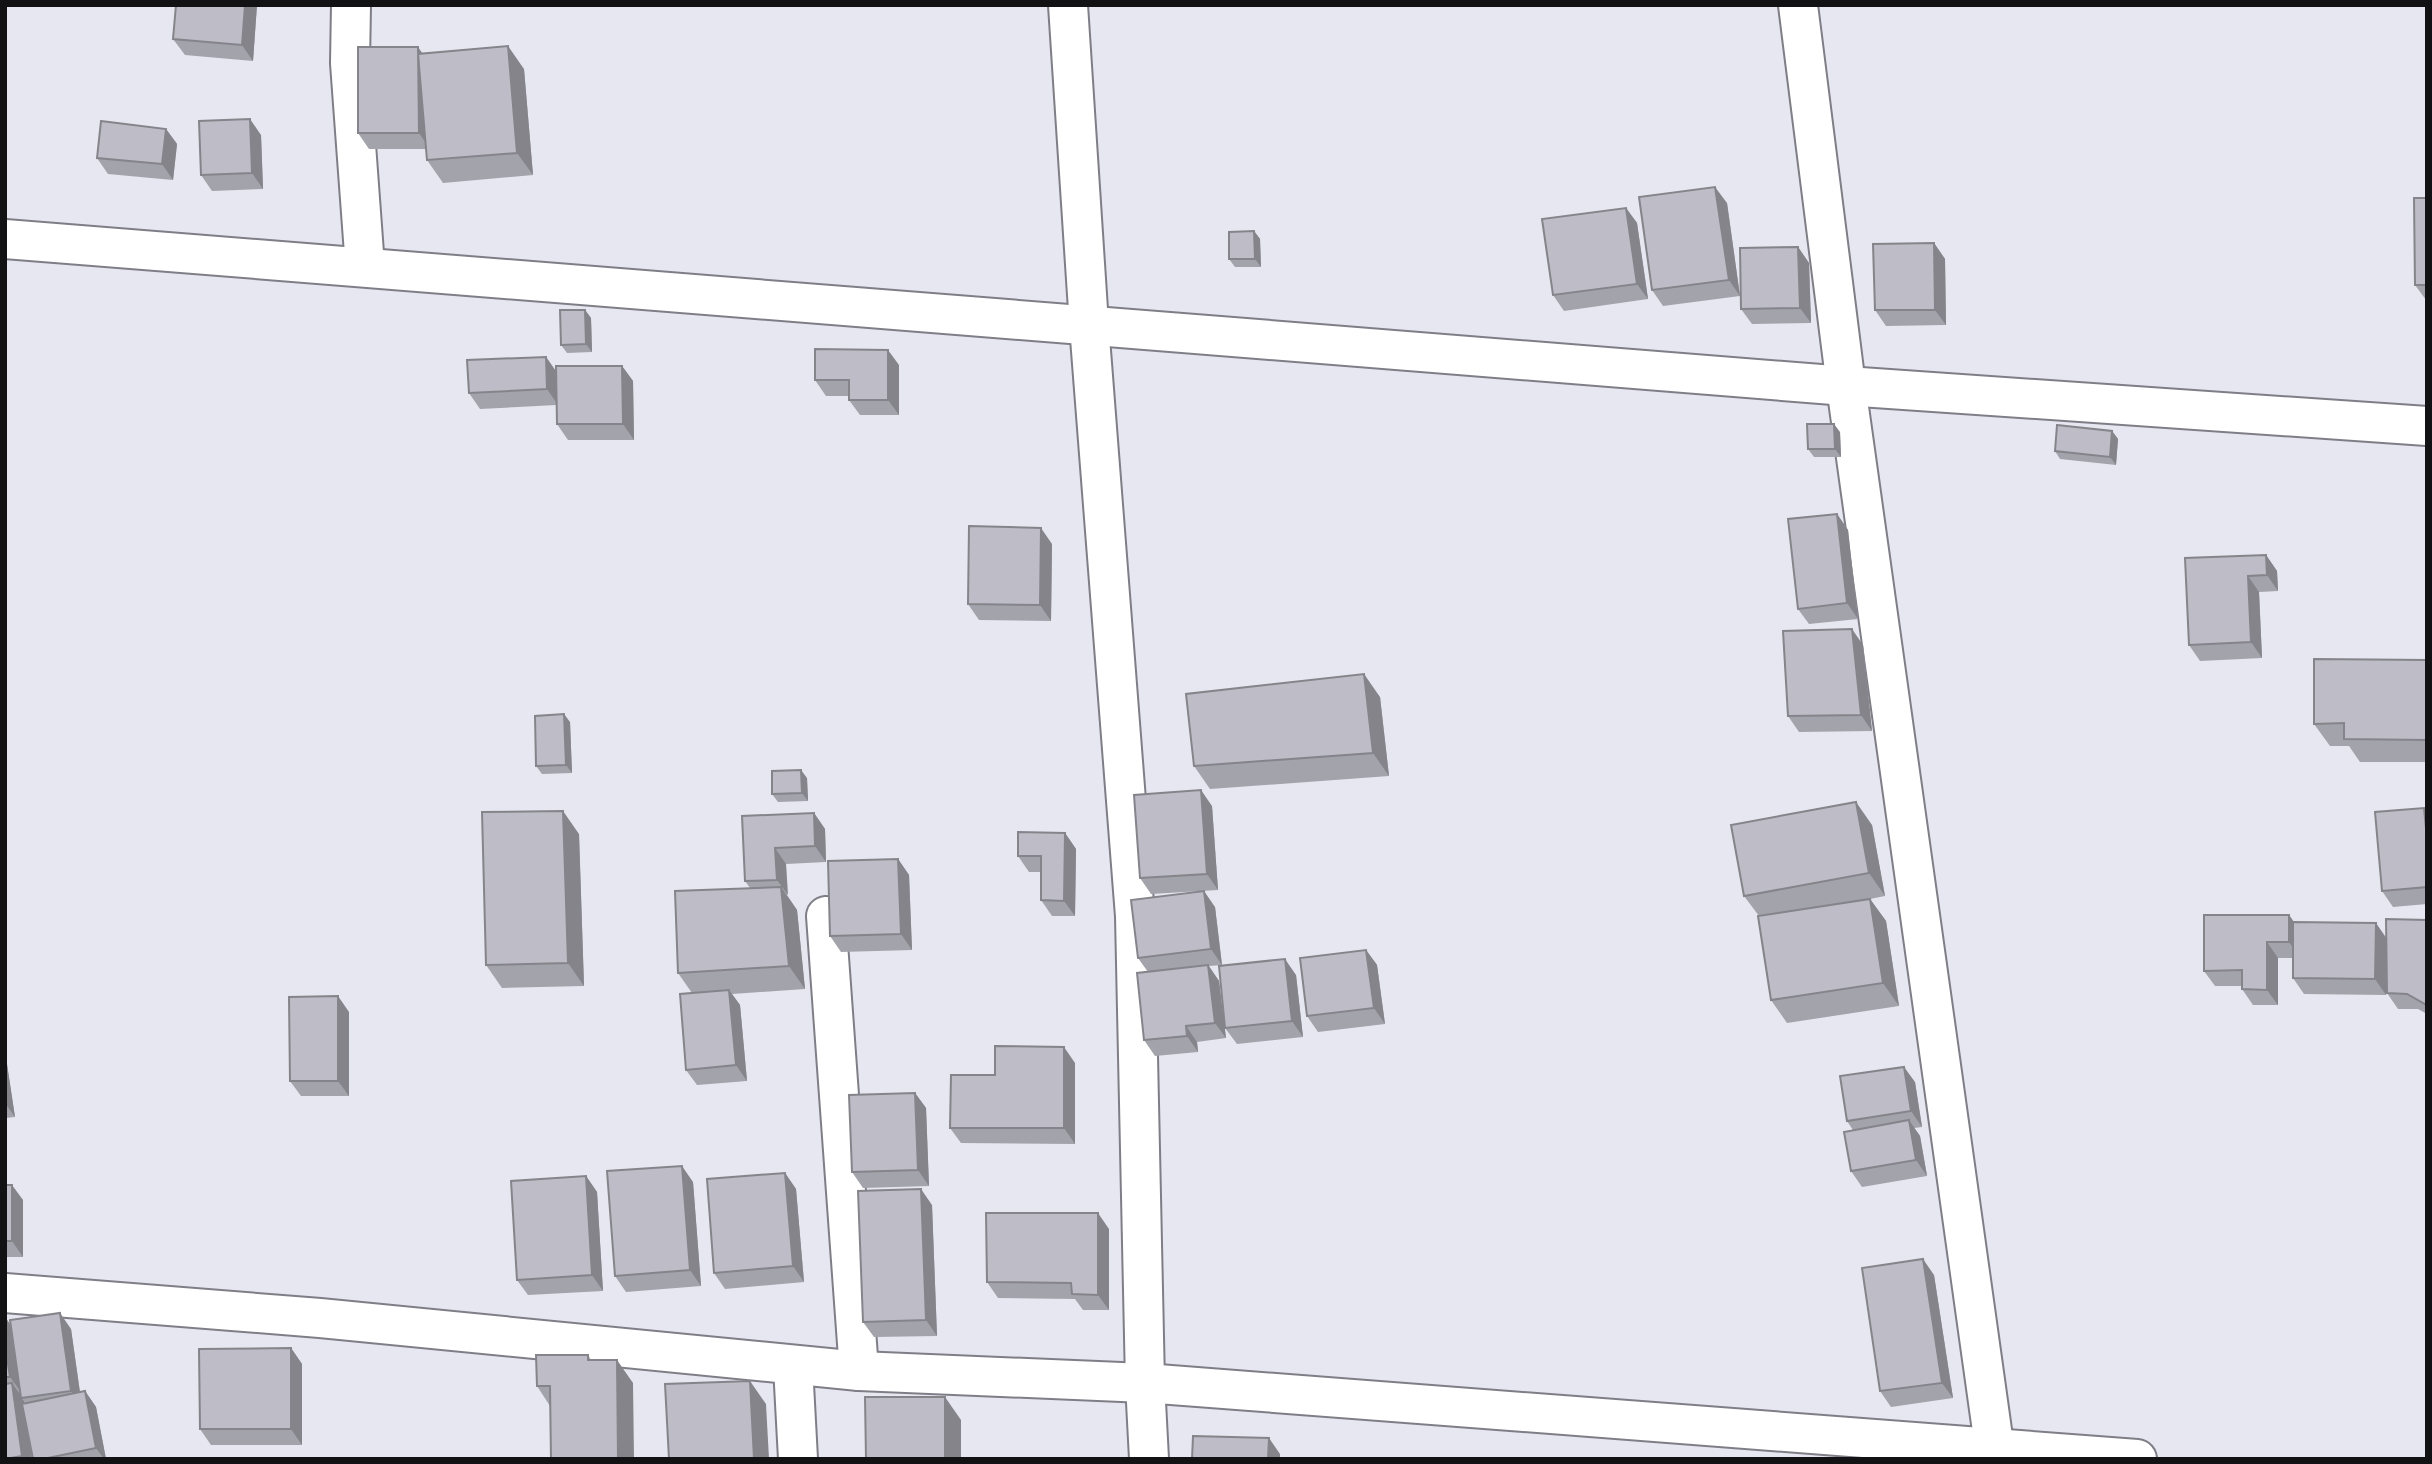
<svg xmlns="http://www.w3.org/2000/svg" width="2432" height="1464" font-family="'Varela Round',sans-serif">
<rect width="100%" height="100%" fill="#e7e7f1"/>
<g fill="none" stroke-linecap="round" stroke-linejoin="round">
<defs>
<g id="minor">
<polyline points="351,5 350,63 365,267"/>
<polyline points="1068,5 1089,325 1135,916 1145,1383 1149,1459"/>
<polyline points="1798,5 1846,386 1996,1459"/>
<polyline points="826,916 859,1371"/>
<polyline points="5,1293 320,1318 859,1371 1145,1383 2137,1459"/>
<polyline points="793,1366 798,1459"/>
</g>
<polyline id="secondary" points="5,239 1846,386 2427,426"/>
</defs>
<use href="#minor" stroke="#7f7e87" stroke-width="42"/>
<use href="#secondary" stroke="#7f7e87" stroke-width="42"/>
<use href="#minor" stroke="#fff" stroke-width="38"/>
<use href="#secondary" stroke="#fff" stroke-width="38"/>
</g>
<g fill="#a3a3ab">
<polygon points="257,5 253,61 185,55 173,39"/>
<polygon points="524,69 533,175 443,183 427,160 426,149 369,149 358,133"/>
<polygon points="166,129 177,144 173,180 108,174 97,158"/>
<polygon points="261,135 263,189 212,191 201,175"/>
<polygon points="2427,198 2427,300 2426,300 2415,285"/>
<polygon points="1727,203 1740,296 1663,306 1652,290"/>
<polygon points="1626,208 1637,223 1648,299 1564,311 1553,295"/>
<polygon points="1254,231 1260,239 1261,267 1235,267 1229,259"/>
<polygon points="1934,243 1945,259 1946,325 1886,326 1875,310"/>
<polygon points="1798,247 1809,263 1811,323 1752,324 1741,309"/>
<polygon points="585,310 591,318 592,352 567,353 561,345"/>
<polygon points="546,357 556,371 622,366 633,381 634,440 568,440 557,424 556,405 480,409 469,393"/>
<polygon points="899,365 899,415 860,415 849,400 849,396 826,396 815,380"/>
<polygon points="2112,431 2118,439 2116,465 2060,459 2055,451"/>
<polygon points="1840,432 1841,457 1814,457 1808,449"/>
<polygon points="1837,514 1848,530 1858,619 1809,624 1798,609"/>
<polygon points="1052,544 1051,621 979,620 968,604"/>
<polygon points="2266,555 2277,571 2278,591 2259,592 2262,658 2200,661 2189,645"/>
<polygon points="1863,645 1872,731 1799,732 1788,716"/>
<polygon points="2427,660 2427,762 2360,762 2349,746 2330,746 2314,724"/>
<polygon points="1380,697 1389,776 1210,789 1194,766"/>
<polygon points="570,722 572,773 542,774 536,766"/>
<polygon points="807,778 808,801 778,802 772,794"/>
<polygon points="1212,806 1218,890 1151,894 1140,878"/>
<polygon points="2427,812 2427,904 2393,907 2382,891"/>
<polygon points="814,813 825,829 826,862 786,864 787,895 797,910 805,989 732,994 740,1005 747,1081 697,1085 686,1070 692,993 678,973 750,888 745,881 742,816"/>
<polygon points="1872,825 1885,896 1870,899 1886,921 1899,1006 1787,1023 1771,1000 1759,916 1744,896"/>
<polygon points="1065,833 1076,849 1075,916 1052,916 1041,900 1041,872 1029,872 1018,856"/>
<polygon points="579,834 584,986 502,988 486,965"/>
<polygon points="898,859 909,875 912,950 841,952 830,936"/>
<polygon points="1215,907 1222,965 1209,966 1219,981 1226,1038 1197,1042 1198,1052 1155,1056 1144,1040 1148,972 1138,958"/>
<polygon points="2289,915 2294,922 2387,939 2386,995 2304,994 2293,978 2293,958 2278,958 2278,1005 2253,1005 2242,989 2242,986 2215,986 2204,971"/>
<polygon points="2427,920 2427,1014 2418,1009 2398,1009 2387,993"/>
<polygon points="1366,950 1377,965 1385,1024 1318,1032 1307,1016"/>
<polygon points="1296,975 1303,1037 1237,1044 1225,1028"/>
<polygon points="349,1012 349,1096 301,1096 290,1081"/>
<polygon points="5,1051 15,1117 5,1118"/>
<polygon points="1075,1063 1075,1144 961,1143 950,1128"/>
<polygon points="1915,1082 1922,1127 1914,1128 1920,1136 1927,1176 1862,1187 1851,1171 1853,1130 1847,1121"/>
<polygon points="915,1093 926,1108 929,1186 863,1188 852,1172"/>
<polygon points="785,1173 796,1189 804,1282 725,1289 714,1273"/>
<polygon points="586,1176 597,1192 603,1291 528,1295 517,1280"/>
<polygon points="693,1182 701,1286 626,1292 615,1276"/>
<polygon points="5,1185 23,1200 23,1257 5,1257"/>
<polygon points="932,1205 937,1336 874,1337 863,1322"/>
<polygon points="1109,1229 1109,1310 1083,1310 1075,1299 998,1298 987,1282"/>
<polygon points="1934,1275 1953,1398 1891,1407 1880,1391"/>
<polygon points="5,1317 11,1325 71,1329 80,1392 85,1391 96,1407 106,1459 33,1459 28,1437 32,1459 5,1459"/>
<polygon points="291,1348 302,1364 302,1445 211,1445 200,1429"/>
<polygon points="588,1355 591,1360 633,1383 550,1406 537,1386"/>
</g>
<g fill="#85848b">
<polygon points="245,5 257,5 253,61 242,45"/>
<polygon points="508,46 524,69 533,175 517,153"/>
<polygon points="418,47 429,63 430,149 419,133"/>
<polygon points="250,119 261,135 263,189 252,173"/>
<polygon points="166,129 177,144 173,180 162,164"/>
<polygon points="1715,187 1727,203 1740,296 1729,280"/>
<polygon points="1626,208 1637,223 1648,299 1637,284"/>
<polygon points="1254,231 1260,239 1261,267 1255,259"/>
<polygon points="1934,243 1945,259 1946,325 1935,310"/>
<polygon points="1798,247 1809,263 1811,323 1800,308"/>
<polygon points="585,310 591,318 592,352 586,344"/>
<polygon points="888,350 899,365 899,415 888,400"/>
<polygon points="546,357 557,373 558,405 547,389"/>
<polygon points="622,366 633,381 634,440 623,424"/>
<polygon points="1834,424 1840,432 1841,457 1835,449"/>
<polygon points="2112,431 2118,439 2116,465 2110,457"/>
<polygon points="1837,514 1848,530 1858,619 1847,603"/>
<polygon points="1041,528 1052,544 1051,621 1040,605"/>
<polygon points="2266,555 2277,571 2278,591 2267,575"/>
<polygon points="2248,576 2259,592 2262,658 2251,642"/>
<polygon points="1852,629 1863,645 1872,731 1861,715"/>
<polygon points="1364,674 1380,697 1389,776 1373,753"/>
<polygon points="564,714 570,722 572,773 566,765"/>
<polygon points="801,770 807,778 808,801 802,793"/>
<polygon points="1201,790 1212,806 1218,890 1207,874"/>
<polygon points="1856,802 1872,825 1885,896 1869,873"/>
<polygon points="2424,808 2427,812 2427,839"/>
<polygon points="563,811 579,834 584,986 568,963"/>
<polygon points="814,813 825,829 826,862 815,846"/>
<polygon points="1065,833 1076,849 1075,916 1064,901"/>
<polygon points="775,848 786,864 788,895 777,880"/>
<polygon points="898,859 909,875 912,950 901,934"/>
<polygon points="781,887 797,910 805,989 789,966"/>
<polygon points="1204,891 1215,907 1222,965 1211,949"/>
<polygon points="1870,899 1886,921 1899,1006 1883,983"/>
<polygon points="2289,915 2300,931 2300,958 2289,942"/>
<polygon points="2376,923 2387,939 2386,995 2375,979"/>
<polygon points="2267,942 2278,958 2278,1005 2267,990"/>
<polygon points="1366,950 1377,965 1385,1024 1374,1008"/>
<polygon points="1285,959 1296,975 1303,1037 1292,1021"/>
<polygon points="1208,965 1219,981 1226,1038 1215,1023"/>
<polygon points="729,990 740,1005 747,1081 736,1065"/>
<polygon points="338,996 349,1012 349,1096 338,1081"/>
<polygon points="1186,1026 1197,1042 1198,1052 1187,1036"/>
<polygon points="1064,1047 1075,1063 1075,1144 1064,1128"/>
<polygon points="5,1051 15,1117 5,1103"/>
<polygon points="1904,1067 1915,1082 1922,1127 1911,1111"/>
<polygon points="915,1093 926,1108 929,1186 918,1170"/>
<polygon points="1909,1120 1920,1136 1927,1176 1916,1160"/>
<polygon points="682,1166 693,1182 701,1286 690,1270"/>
<polygon points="785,1173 796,1189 804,1282 793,1266"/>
<polygon points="586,1176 597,1192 603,1291 592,1275"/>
<polygon points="12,1185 23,1200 23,1257 12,1241"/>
<polygon points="921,1189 932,1205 937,1336 926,1320"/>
<polygon points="1098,1213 1109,1229 1109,1310 1098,1295"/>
<polygon points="1923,1259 1934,1275 1953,1398 1942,1383"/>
<polygon points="60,1313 71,1329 82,1407 71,1391"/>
<polygon points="5,1317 11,1326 21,1392 10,1377 5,1345"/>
<polygon points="291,1348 302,1364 302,1445 291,1429"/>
<polygon points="617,1360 633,1383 634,1459 618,1459"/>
<polygon points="750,1381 766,1404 769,1459 754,1459"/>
<polygon points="12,1383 22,1397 21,1398 24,1401 32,1459 24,1459 22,1456"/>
<polygon points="85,1391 96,1407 106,1459 104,1459 96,1448"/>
<polygon points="945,1397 961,1420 961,1459 945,1459"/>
<polygon points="1269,1438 1280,1454 1280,1459 1268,1459"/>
</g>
<g fill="#bebdc7" stroke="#85848b" stroke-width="2">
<polygon points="176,5 245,5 242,45 173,39"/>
<polygon points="508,46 517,153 427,160 418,54"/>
<polygon points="358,47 418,47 419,133 358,133"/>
<polygon points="250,119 252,173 201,175 199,121"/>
<polygon points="101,121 166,129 162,164 97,158"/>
<polygon points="1715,187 1729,280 1652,290 1639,197"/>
<polygon points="2414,198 2427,198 2427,285 2415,285"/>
<polygon points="1626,208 1637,284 1553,295 1542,219"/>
<polygon points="1254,231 1255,259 1229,259 1229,232"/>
<polygon points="1934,243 1935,310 1875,310 1873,244"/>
<polygon points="1798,247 1800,308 1741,309 1740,248"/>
<polygon points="560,310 585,310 586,344 561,345"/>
<polygon points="815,349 888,350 888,400 849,400 849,380 815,380"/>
<polygon points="546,357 547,389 469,393 467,360"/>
<polygon points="556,366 622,366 623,424 557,424"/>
<polygon points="1807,424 1834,424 1835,449 1808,449"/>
<polygon points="2057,425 2112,431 2110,457 2055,451"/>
<polygon points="1837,514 1847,603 1798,609 1788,519"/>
<polygon points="969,526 1041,528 1040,605 968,604"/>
<polygon points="2266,555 2267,575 2248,576 2251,642 2189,645 2185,558"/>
<polygon points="1852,629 1861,715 1788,716 1783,631"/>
<polygon points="2314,659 2427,660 2427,740 2344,739 2344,723 2314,724"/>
<polygon points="1364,674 1373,753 1194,766 1186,694"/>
<polygon points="564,714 566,765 536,766 535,716"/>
<polygon points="801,770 802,793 772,794 772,771"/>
<polygon points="1201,790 1207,874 1140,878 1134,795"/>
<polygon points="1856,802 1869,873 1744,896 1731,825"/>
<polygon points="2424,808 2427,839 2427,887 2382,891 2375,812"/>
<polygon points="563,811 568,963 486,965 482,812"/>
<polygon points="814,813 815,846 775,848 777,880 745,881 742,816"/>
<polygon points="1018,832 1065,833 1064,901 1041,900 1041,856 1018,856"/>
<polygon points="898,859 901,934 830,936 828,861"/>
<polygon points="781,887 789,966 678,973 675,891"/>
<polygon points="1204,891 1211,949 1138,958 1131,900"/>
<polygon points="1870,899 1883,983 1771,1000 1758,916"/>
<polygon points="2204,915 2289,915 2289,942 2267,942 2267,990 2242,989 2242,970 2204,971"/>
<polygon points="2386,919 2427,920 2427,1003 2425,1004 2407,994 2387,993"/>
<polygon points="2293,922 2376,923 2375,979 2293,978"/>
<polygon points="1366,950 1374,1008 1307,1016 1300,958"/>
<polygon points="1285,959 1292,1021 1225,1028 1219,966"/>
<polygon points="1208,965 1215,1023 1186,1026 1187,1036 1144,1040 1137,973"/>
<polygon points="729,990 736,1065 686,1070 680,994"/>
<polygon points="338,996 338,1081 290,1081 289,997"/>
<polygon points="995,1046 1064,1047 1064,1128 950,1128 951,1075 995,1075"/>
<polygon points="1904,1067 1911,1111 1847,1121 1840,1076"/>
<polygon points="915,1093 918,1170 852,1172 849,1095"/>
<polygon points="1909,1120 1916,1160 1851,1171 1844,1132"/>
<polygon points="682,1166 690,1270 615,1276 607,1171"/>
<polygon points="785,1173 793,1266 714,1273 707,1179"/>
<polygon points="586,1176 592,1275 517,1280 511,1181"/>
<rect x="5" y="1185" width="7" height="56"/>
<polygon points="921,1189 926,1320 863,1322 858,1191"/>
<polygon points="986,1213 1098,1213 1098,1295 1072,1294 1071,1283 987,1282"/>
<polygon points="1923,1259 1942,1383 1880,1391 1862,1268"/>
<polygon points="60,1313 71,1391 21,1398 10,1320"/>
<polygon points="5,1345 10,1377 5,1377"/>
<polygon points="291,1348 291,1429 200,1429 199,1349"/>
<polygon points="536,1355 588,1355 588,1360 617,1360 618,1459 551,1459 550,1386 537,1386"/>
<polygon points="750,1381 754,1459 669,1459 665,1384"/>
<polygon points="12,1383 22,1456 5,1459 5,1384"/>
<polygon points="85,1391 96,1448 43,1459 33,1459 22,1404"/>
<polygon points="865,1397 945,1397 945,1459 866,1459"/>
<polygon points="1193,1436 1269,1438 1268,1459 1192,1459"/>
</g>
<rect width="2432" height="1464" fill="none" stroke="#121215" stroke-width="14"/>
</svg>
